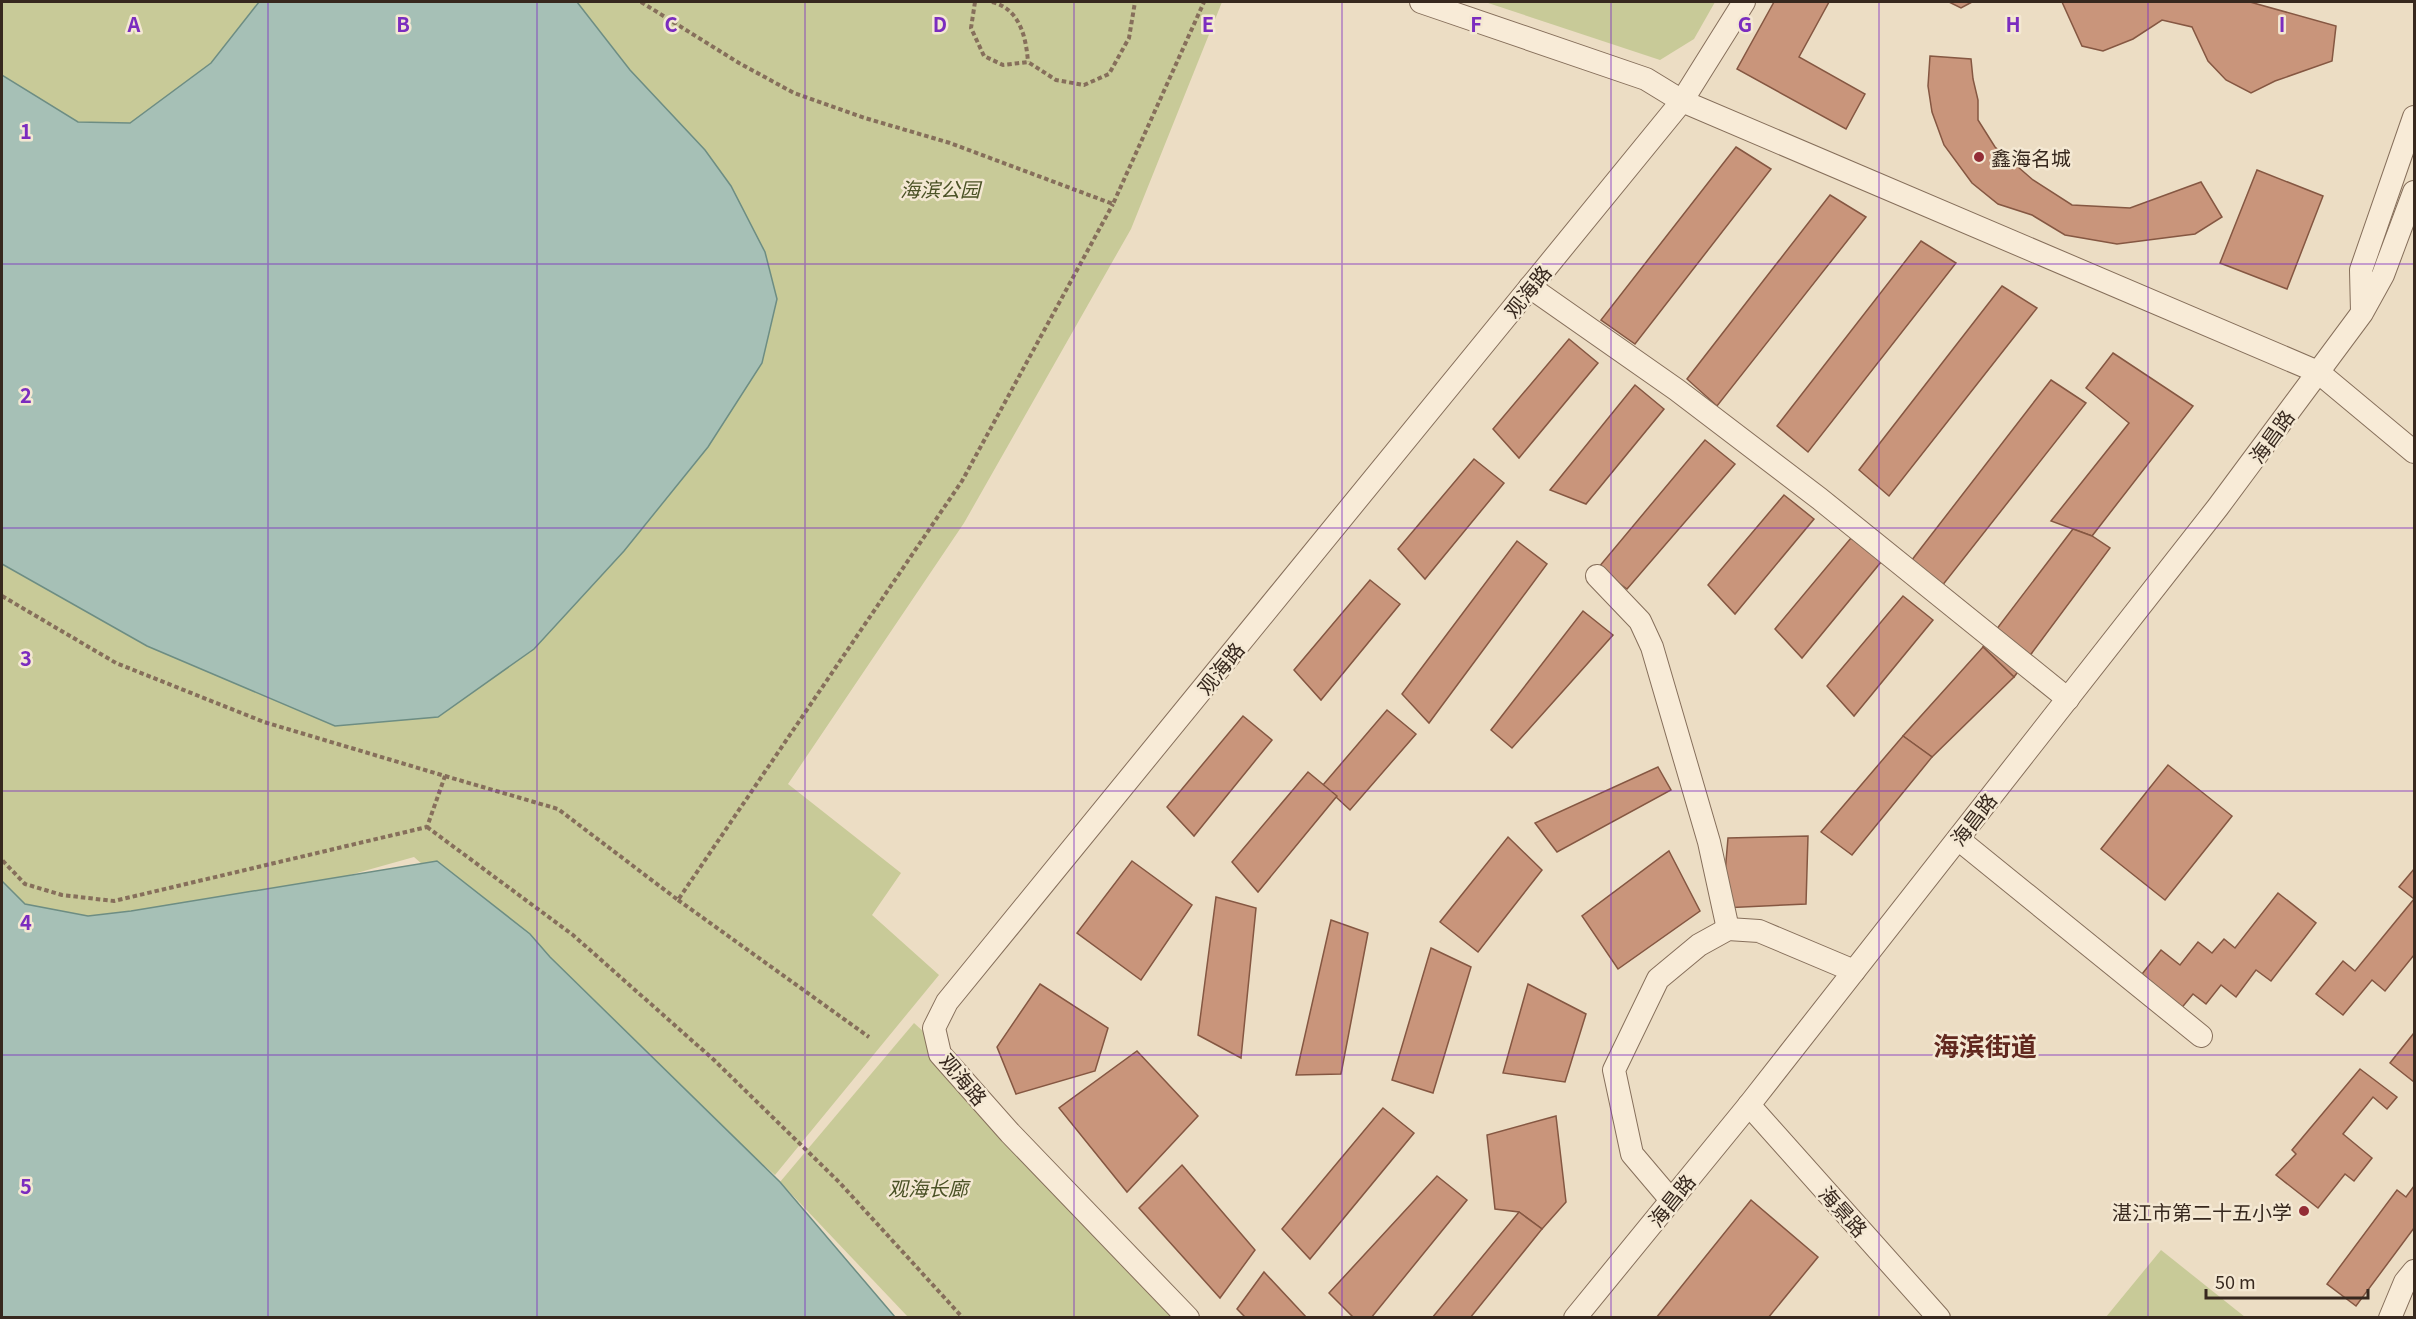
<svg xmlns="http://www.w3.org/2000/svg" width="2416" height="1319" font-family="Georgia,'Noto Sans SC',serif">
<rect width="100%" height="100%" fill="#ecddc4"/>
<g fill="#c8ca98">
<polygon points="2,2 259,2 211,63 130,123 78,122 2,75"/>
<polygon points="577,2 1222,2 1131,229 964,523 788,784 901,873 872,915 939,975 775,1175 414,857 282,894 98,932 2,899 2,564 147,646 438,717 534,649 624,551 708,447 762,363 776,299 731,186 705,150 630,70"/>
<polygon points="1485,2 1715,2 1694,39 1660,60"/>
<polygon points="914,1023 948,1054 1184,1317 908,1317 780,1182"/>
<polygon points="2161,1250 2245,1317 2106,1317"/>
</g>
<g fill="#a6c0b6" stroke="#6d8d83" stroke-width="1.5">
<polygon points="259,2 577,2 630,70 705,150 731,186 765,252 777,299 762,363 708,447 624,551 534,649 438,717 335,726 147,646 2,564 2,75 78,122 130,123 211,63"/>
<polygon points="437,861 530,934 550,957 780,1182 895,1317 2,1317 2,881 25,904 88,916 131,911"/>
</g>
<g fill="#c9957b" stroke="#855742" stroke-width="1.5">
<polygon points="1774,2 1829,2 1799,57 1865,94 1846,129 1737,69"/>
<polygon points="1949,2 1972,2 1961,8"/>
<polygon points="2062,2 2250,2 2336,26 2332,61 2275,81 2251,93 2226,80 2208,61 2192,27 2162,20 2133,39 2103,51 2082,46"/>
<polygon points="1930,56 1971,59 1973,79 1978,100 1978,120 1995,147 2033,180 2072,205 2130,208 2201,182 2222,217 2195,234 2117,244 2065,235 2032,215 1998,204 1972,183 1944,145 1932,112 1928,86"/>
<polygon points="1736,147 1771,169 1635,344 1601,320"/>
<polygon points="2257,170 2323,196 2287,289 2220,263"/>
<polygon points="1830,195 1866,217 1717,406 1687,379"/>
<polygon points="1921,241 1956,263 1808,452 1777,426"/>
<polygon points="2002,286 2037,308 1889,496 1859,470"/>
<polygon points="1569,339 1598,363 1519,458 1493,429"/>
<polygon points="2113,353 2193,406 2092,536 2051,521 2129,423 2086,388"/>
<polygon points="2051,380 2086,403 1938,591 1908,565"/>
<polygon points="1635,385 1664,409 1586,504 1550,490"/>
<polygon points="1705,440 1735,464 1627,589 1598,568"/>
<polygon points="1474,459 1504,483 1425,579 1398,549"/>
<polygon points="1784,495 1814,519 1735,614 1708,585"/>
<polygon points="2073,529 2092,536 2110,548 2014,677 1983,647"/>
<polygon points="1851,538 1881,562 1802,658 1775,629"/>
<polygon points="1517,541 1547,564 1429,723 1402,694"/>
<polygon points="1370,580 1400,604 1321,700 1294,670"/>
<polygon points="1903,596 1933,620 1854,716 1827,686"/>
<polygon points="1583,611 1613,635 1512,748 1491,730"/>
<polygon points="1983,647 2014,677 1932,757 1903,736"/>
<polygon points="1387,710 1416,734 1350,810 1323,785"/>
<polygon points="1243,716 1272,740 1194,836 1167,807"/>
<polygon points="1903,736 1932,757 1852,855 1821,832"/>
<polygon points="2168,765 2232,816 2165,900 2101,849"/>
<polygon points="1658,767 1671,790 1557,852 1535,823"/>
<polygon points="1308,772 1337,796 1258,892 1232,862"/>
<polygon points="1808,836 1806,904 1722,908 1728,838"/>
<polygon points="1508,837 1542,870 1478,952 1440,922"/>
<polygon points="1669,851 1700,911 1618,969 1582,916"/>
<polygon points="1132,861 1192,905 1141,980 1077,933"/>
<polygon points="2414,869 2414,955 2385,991 2372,980 2343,1015 2316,994 2343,961 2355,971 2414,899 2399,887"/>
<polygon points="2278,893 2316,923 2271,981 2256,970 2236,997 2221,985 2206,1004 2193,994 2175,1016 2135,983 2161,950 2180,965 2198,942 2212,953 2224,939 2235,948"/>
<polygon points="1216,897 1256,908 1241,1058 1198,1035"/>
<polygon points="1331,920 1368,933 1341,1074 1296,1075"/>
<polygon points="1431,948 1471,967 1433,1093 1392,1080"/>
<polygon points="1040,984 1108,1028 1095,1071 1016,1094 997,1047"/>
<polygon points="1528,984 1586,1014 1565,1082 1503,1073"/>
<polygon points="2414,1033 2414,1082 2390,1063"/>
<polygon points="1137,1051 1198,1116 1127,1192 1059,1108"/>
<polygon points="2360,1069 2397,1097 2387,1109 2373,1097 2343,1134 2372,1158 2354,1181 2345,1174 2318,1208 2276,1175 2296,1154 2292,1150"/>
<polygon points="1383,1108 1414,1133 1310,1259 1282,1229"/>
<polygon points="1556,1116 1566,1202 1542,1229 1519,1212 1495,1209 1487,1135"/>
<polygon points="1182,1165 1255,1250 1220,1298 1139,1208"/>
<polygon points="1437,1176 1467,1200 1371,1318 1354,1318 1329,1293"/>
<polygon points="2414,1186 2414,1228 2356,1306 2327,1284 2397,1190 2406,1197"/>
<polygon points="1751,1200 1818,1257 1768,1318 1656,1318"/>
<polygon points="1519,1212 1542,1229 1470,1318 1432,1318"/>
<polygon points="1264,1272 1307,1318 1246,1318 1237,1309"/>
</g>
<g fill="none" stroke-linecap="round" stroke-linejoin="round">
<defs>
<g id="minor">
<polyline points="1421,2 1646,79 1682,101 2318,372 2414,452"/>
<polyline points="1530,287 1677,390 1820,499 2068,699"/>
<polyline points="2362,312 2361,270 2414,117"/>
<polyline points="1597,576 1640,621 1652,647 1709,842 1728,929"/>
<polyline points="1958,839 2201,1036"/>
<polyline points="1749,1105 1939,1318"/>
<polyline points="1671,1200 1632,1154 1614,1070 1658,979 1699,945 1728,929 1759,931 1854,971"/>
<polyline points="1188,1318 1010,1133 940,1054 934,1028 947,1002 1682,101 1744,2"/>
<polyline points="1575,1318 1749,1105 2218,507 2362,313 2383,275 2414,192"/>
<polyline points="2390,1318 2405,1282 2414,1271"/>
</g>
</defs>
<use href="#minor" stroke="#866f5b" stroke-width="24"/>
<g stroke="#866f5b" stroke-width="4" stroke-dasharray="4.5 3" stroke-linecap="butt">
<polyline points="641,2 739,63 794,93 865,118 950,143 1113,204 1204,2"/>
<polyline points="975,2 971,28 984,56 1003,65 1028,62 1056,80 1084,85 1109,74 1129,38 1135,2"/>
<path d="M 992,2 C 1020,9 1026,37 1028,62"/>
<polyline points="2,596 116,663 264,722 445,776 427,827 114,901 62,895 25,884 2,860"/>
<polyline points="445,776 558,809 678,900 962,481 1113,204"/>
<polyline points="427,827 573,935 714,1060 839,1182 963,1318"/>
<polyline points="678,900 869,1037"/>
</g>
<use href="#minor" stroke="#f8ebd7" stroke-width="22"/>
</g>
<path fill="none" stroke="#7b2cbf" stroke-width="1.5" stroke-opacity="0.55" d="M 268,2 L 268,1318M 537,2 L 537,1318M 805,2 L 805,1318M 1074,2 L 1074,1318M 1342,2 L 1342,1318M 1611,2 L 1611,1318M 1879,2 L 1879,1318M 2148,2 L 2148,1318M 2,264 L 2414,264M 2,528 L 2414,528M 2,791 L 2414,791M 2,1055 L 2414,1055"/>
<g fill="#932d36" stroke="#f4e8d3" stroke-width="2">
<circle cx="1979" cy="157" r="6"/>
<circle cx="2304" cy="1211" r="6"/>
</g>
<g text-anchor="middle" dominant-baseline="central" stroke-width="5" stroke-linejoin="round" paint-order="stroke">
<g font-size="20" fill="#37281e" stroke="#f4e8d3" text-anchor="start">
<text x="1991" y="157">鑫海名城</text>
<text x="2292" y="1211" text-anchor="end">湛江市第二十五小学</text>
</g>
<g font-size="20" font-style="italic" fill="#4b5226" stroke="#f4e8d3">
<text x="940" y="188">海滨公园</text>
<text x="928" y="1187">观海长廊</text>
</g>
<g font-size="20" fill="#37281e" stroke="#f4e8d3">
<text transform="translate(1527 291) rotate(-51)">观海路</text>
<text transform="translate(2271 436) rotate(-54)">海昌路</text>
<text transform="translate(1220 668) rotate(-51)">观海路</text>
<text transform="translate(1973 819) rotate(-52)">海昌路</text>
<text transform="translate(964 1079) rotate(50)">观海路</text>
<text transform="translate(1671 1200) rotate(-51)">海昌路</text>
<text transform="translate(1844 1211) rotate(48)">海景路</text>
</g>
<g font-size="26" font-weight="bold" fill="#62281f" stroke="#f4e8d3">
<text x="1985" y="1044">海滨街道</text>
</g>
</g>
<g font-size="20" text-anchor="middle" font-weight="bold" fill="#7b2cbf" stroke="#f4e8d3" stroke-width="5" stroke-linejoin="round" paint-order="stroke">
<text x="134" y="32">A</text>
<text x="403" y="32">B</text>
<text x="671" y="32">C</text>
<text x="940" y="32">D</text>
<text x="1208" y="32">E</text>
<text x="1476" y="32">F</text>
<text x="1745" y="32">G</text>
<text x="2013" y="32">H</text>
<text x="2282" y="32">I</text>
<text x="26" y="139">1</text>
<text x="26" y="403">2</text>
<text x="26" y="666">3</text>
<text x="26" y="930">4</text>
<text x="26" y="1194">5</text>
</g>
<rect width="2416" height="1319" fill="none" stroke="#37281e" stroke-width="6"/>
<path d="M2206 1289v9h162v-9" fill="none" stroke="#37281e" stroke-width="3"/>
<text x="2215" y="1289" font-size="18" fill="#37281e" stroke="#f4e8d3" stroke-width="4.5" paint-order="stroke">50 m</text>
</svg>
